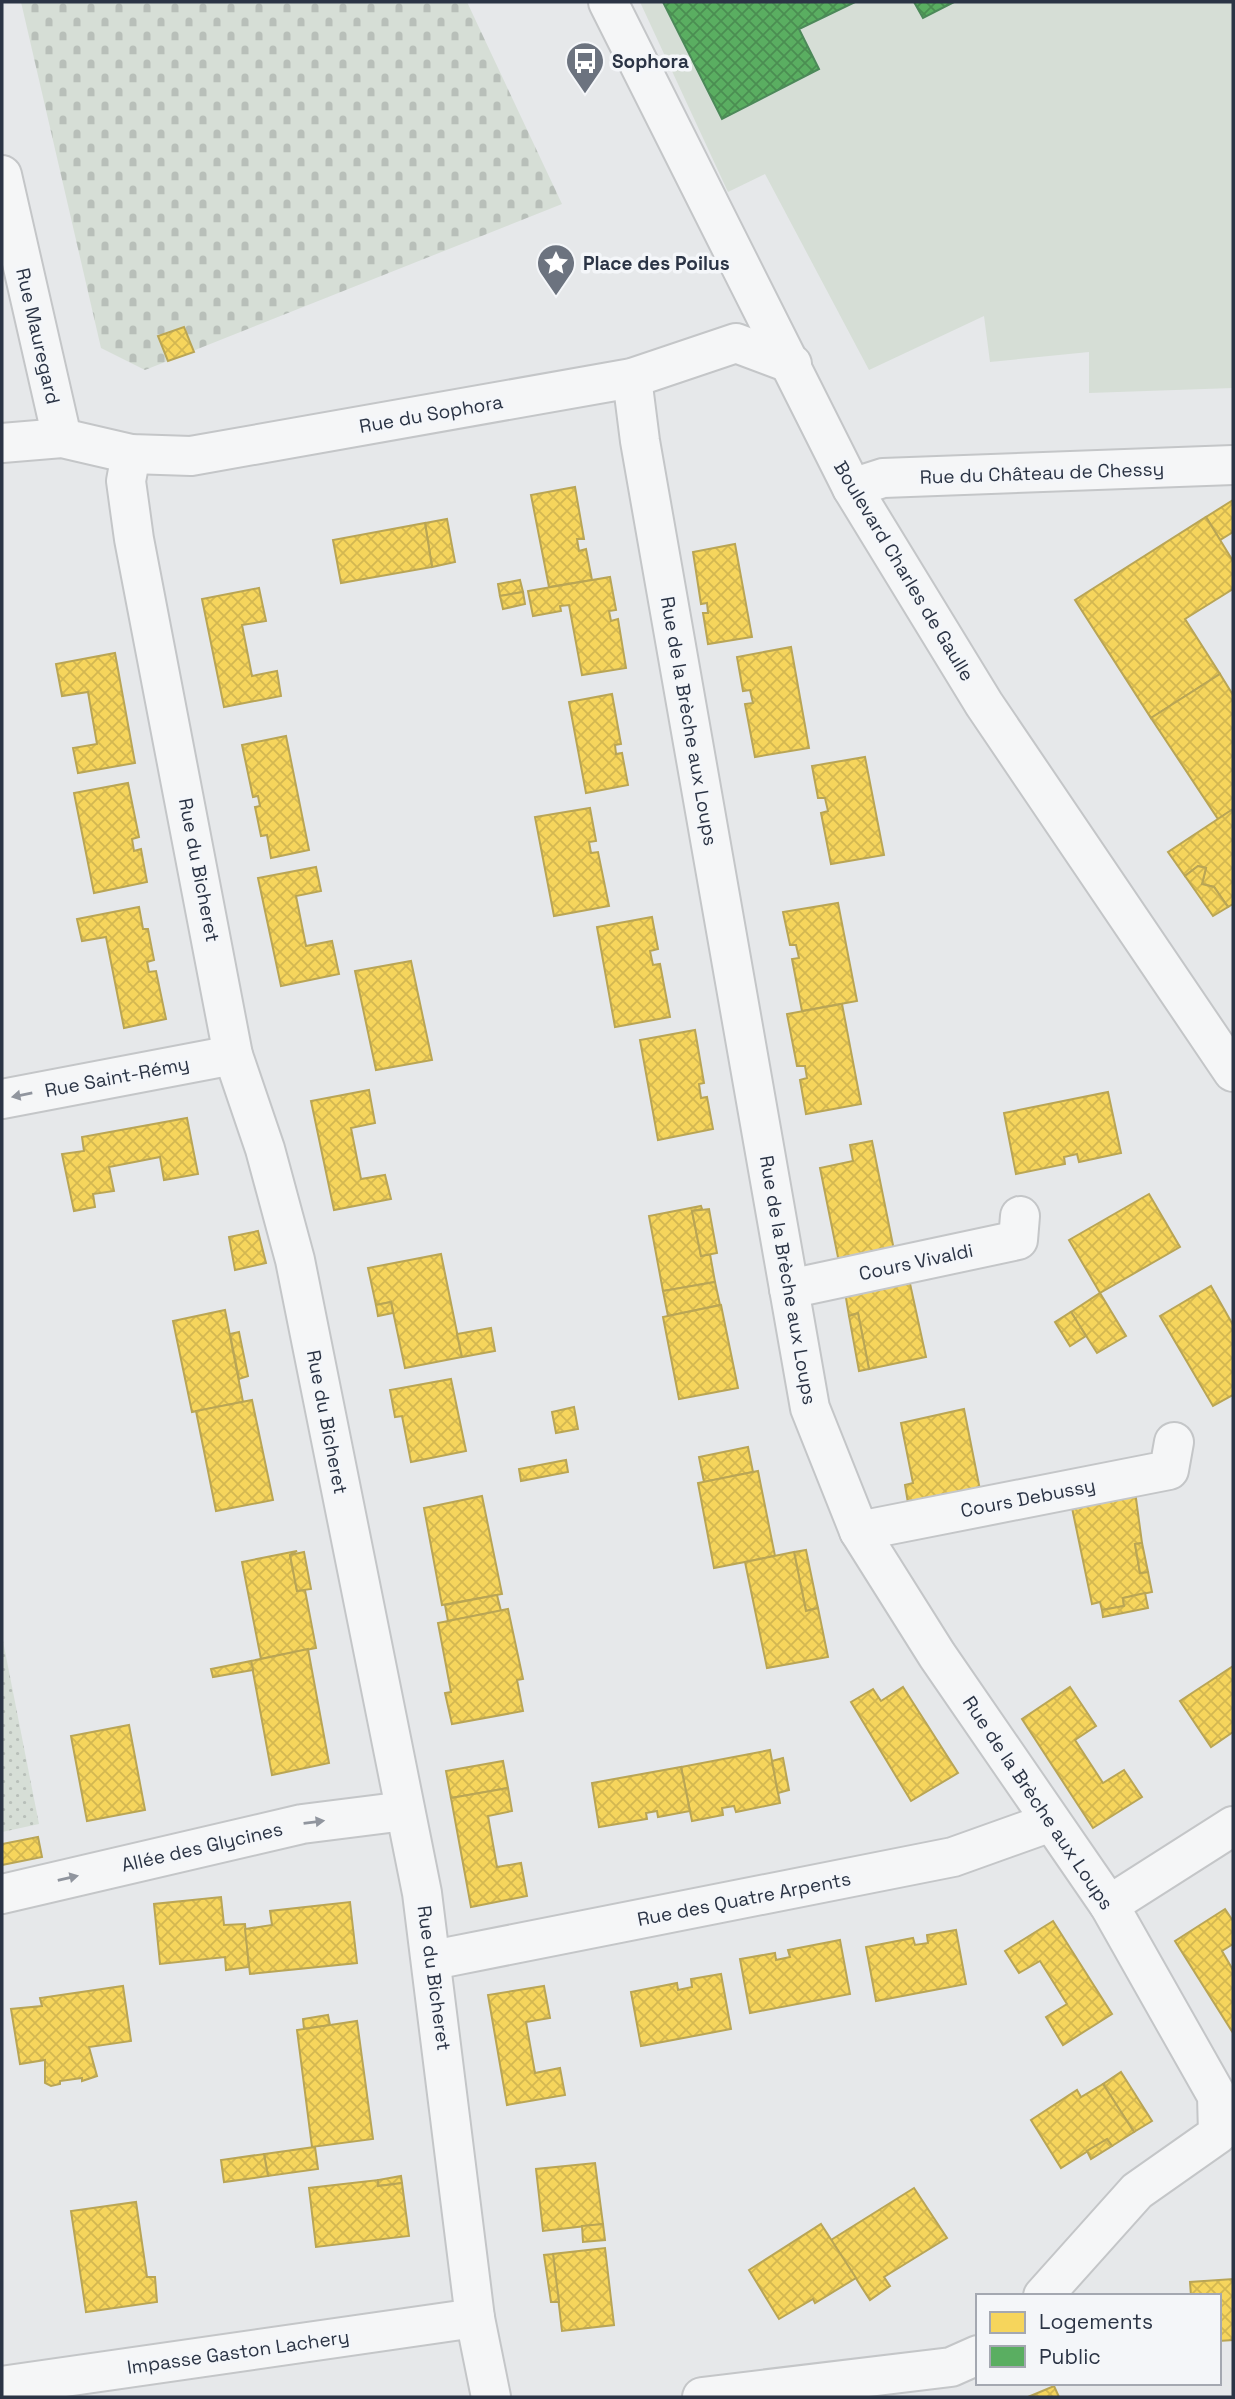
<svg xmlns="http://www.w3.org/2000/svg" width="1235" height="2399" font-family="'Space Grotesk',sans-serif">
<defs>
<pattern id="cemetery-stones" width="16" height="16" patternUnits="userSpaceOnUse" patternTransform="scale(1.75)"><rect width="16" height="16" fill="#d6ded6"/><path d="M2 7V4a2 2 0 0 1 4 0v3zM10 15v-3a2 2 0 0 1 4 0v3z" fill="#b8bfb9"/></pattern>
<pattern id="park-dots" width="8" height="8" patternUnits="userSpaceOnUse" patternTransform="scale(1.75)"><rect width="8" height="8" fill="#d6ded6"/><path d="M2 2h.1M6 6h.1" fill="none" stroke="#b8bfb9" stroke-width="1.8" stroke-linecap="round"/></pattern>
<pattern id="homes-cross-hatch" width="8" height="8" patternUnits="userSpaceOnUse" patternTransform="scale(1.75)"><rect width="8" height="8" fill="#f6d55c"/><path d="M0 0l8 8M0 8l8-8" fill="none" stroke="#d3b751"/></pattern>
<pattern id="public-cross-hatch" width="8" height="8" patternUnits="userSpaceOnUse" patternTransform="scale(1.75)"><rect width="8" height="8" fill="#5aae61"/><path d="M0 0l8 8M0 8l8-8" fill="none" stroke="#4b8e52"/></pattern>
</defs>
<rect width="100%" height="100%" fill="#e6e8ea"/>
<polygon fill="url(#cemetery-stones)" points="21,2 467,2 562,204 145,370 101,348"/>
<polygon fill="url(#park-dots)" points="2,1636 39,1824 2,1832"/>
<polygon fill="#d6ded6" points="640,2 1233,2 1233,388 1089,393 1089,352 990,362 984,316 869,370 765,174 728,192"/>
<g fill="url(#homes-cross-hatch)" stroke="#b9a555" stroke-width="2">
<polygon points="184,327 194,352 168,361 158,336"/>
<polygon points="575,487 584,539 577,539 579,551 586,549 592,580 549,587 531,495"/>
<polygon points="1233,500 1233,532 1220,540 1206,517"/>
<polygon points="1206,517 1233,561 1233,589 1185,619 1220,674 1151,718 1075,600"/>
<polygon points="447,519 455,562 432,567 425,523"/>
<polygon points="425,523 432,567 341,583 333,540"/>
<polygon points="735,544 752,637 708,644 703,613 708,613 707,603 701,604 693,552"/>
<polygon points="610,577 616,610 609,611 611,621 618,619 626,668 582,675 569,605 560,606 561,611 533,616 528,591"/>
<polygon points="520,580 523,592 500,596 498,584"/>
<polygon points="259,588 266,621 242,625 252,676 277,671 281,696 224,707 202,599"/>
<polygon points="523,592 525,604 503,609 500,596"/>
<polygon points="791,647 809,748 755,757 745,704 753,703 750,690 743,691 737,657"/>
<polygon points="115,653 135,763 78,773 73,748 97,744 88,692 62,696 56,664"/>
<polygon points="1220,674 1233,695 1233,809 1218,819 1151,718"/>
<polygon points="612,694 621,744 615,745 616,754 622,753 628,785 586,793 569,702"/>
<polygon points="286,736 309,850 271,858 267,835 261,836 255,807 260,806 258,796 253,797 242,745"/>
<polygon points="865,757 884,855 831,864 821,813 828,811 825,798 818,798 812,766"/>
<polygon points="128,783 139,837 132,839 134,851 141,849 147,882 94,893 74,793"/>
<polygon points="590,808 596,841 589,842 591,853 598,852 609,906 554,916 535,817"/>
<polygon points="1233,809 1233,904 1228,907 1214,887 1202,884 1206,868 1198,866 1185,876 1168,852"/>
<polygon points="1198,866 1206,868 1202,884 1214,887 1228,907 1213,916 1185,876"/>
<polygon points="316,867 321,891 296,896 306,946 332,941 339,974 281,986 258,878"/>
<polygon points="838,903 857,1001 802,1011 792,959 799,958 796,945 790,945 783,912"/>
<polygon points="139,907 143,929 148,929 154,960 147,962 149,972 156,971 166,1019 124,1028 106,937 82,941 77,919"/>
<polygon points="652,917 658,949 650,951 653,965 660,964 670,1017 615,1027 597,927"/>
<polygon points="411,961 432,1060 376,1070 355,971"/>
<polygon points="842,1004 861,1104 806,1114 800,1080 807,1078 805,1066 797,1066 787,1014"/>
<polygon points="695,1030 704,1083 699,1084 701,1098 707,1097 713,1129 658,1140 640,1040"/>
<polygon points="369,1090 375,1123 351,1128 361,1179 385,1175 391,1199 334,1210 311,1101"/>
<polygon points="1108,1092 1121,1153 1079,1162 1077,1154 1064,1157 1065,1164 1016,1174 1004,1113"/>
<polygon points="187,1118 198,1174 164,1180 160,1157 109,1167 114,1191 93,1194 95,1207 74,1211 62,1154 84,1151 82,1137"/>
<polygon points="872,1141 895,1255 840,1267 820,1168 853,1161 850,1145"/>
<polygon points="1149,1194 1180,1247 1100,1293 1069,1240"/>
<polygon points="701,1206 702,1209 692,1211 701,1256 710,1254 715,1282 663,1291 649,1216"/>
<polygon points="709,1209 717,1253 701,1256 692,1211"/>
<polygon points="258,1231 266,1263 235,1270 229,1237"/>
<polygon points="441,1254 462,1357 405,1368 391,1302 376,1305 368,1268"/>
<polygon points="909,1279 926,1357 869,1369 858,1313 849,1316 845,1292"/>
<polygon points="715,1282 720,1305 668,1316 663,1291"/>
<polygon points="1211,1286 1233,1325 1233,1395 1213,1406 1160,1316"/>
<polygon points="1100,1293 1126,1336 1097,1353 1071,1312"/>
<polygon points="391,1302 393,1313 378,1316 376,1305"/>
<polygon points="721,1305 738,1388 679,1399 663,1317"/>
<polygon points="225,1310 243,1402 192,1412 173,1321"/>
<polygon points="1071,1312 1086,1336 1070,1346 1055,1322"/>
<polygon points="858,1313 869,1369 859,1371 849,1316"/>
<polygon points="491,1328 495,1351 462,1357 457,1334"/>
<polygon points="239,1332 248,1376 239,1379 230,1334"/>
<polygon points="451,1379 466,1451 411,1462 402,1416 395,1417 390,1390"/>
<polygon points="252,1400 273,1500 216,1511 196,1411"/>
<polygon points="574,1407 578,1429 556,1433 552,1412"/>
<polygon points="964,1409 981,1495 909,1509 905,1485 913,1483 901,1423"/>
<polygon points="748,1447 753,1472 704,1482 699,1457"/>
<polygon points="566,1460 568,1472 521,1481 519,1469"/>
<polygon points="758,1471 775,1556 714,1568 698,1483"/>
<polygon points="1135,1491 1142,1543 1135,1544 1140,1573 1148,1572 1152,1592 1123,1598 1124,1606 1102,1610 1100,1602 1092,1604 1071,1503"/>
<polygon points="482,1496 502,1594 442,1605 424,1508"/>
<polygon points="1142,1543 1148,1572 1140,1573 1135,1544"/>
<polygon points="806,1550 818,1608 806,1611 794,1552"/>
<polygon points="297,1551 290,1555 297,1591 305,1590 316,1648 261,1659 242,1562"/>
<polygon points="304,1552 311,1589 297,1591 290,1555"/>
<polygon points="794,1552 806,1611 818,1608 828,1657 767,1668 745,1562"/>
<polygon points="1145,1593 1148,1608 1103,1617 1102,1610 1124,1606 1123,1598"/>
<polygon points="497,1595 501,1611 448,1621 445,1605"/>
<polygon points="508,1609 523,1679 517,1680 523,1711 452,1724 445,1693 451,1692 438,1623"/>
<polygon points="308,1649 329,1763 272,1775 251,1661"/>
<polygon points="251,1661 253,1670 213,1677 211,1669"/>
<polygon points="1233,1666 1233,1732 1211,1747 1180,1701"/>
<polygon points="903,1687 958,1773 911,1801 851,1702 873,1689 881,1701"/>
<polygon points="1070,1687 1096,1726 1075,1740 1103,1783 1124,1770 1142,1797 1093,1828 1022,1719"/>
<polygon points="129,1725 145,1810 87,1821 71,1736"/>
<polygon points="770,1750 780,1803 736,1812 734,1806 722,1808 723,1815 692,1821 681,1767"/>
<polygon points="783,1758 789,1790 778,1793 772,1761"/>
<polygon points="503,1761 508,1788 451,1798 446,1771"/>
<polygon points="681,1767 690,1811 658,1817 657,1811 646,1813 647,1819 599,1827 592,1783"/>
<polygon points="508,1788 512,1811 488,1816 497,1867 521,1863 527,1896 471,1907 451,1798"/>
<polygon points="38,1837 42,1857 2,1865 2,1844"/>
<polygon points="221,1897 224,1925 245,1924 249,1967 226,1970 225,1957 160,1964 154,1904"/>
<polygon points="350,1902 357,1963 250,1974 245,1929 272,1925 270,1911"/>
<polygon points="1225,1909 1233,1921 1233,1944 1222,1951 1233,1970 1233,2033 1175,1941"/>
<polygon points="1053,1921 1112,2014 1063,2045 1046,2017 1067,2004 1040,1961 1019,1973 1005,1951"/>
<polygon points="956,1930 966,1984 876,2001 866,1947 913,1938 915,1945 928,1943 927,1935"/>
<polygon points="840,1940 850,1994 750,2013 740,1959 775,1953 776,1960 790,1957 788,1950"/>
<polygon points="721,1974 731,2029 641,2046 631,1992 677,1983 678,1990 692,1987 691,1979"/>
<polygon points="123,1986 131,2041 89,2047 97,2076 82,2081 82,2078 60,2081 60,2084 51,2086 45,2083 45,2060 20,2064 11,2009 42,2006 40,1998"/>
<polygon points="544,1986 550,2018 526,2022 535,2073 560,2068 565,2095 507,2105 488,1995"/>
<polygon points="328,2015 330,2025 304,2029 303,2019"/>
<polygon points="357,2021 373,2139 312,2147 297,2030"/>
<polygon points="1121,2072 1152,2121 1134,2132 1103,2084"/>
<polygon points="1103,2084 1134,2132 1112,2146 1107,2139 1061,2168 1031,2120 1077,2090 1081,2097"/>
<polygon points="1107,2139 1112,2146 1091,2159 1087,2151"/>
<polygon points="315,2147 318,2169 268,2176 264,2154"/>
<polygon points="264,2154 268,2176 224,2182 221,2160"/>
<polygon points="595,2163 603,2224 543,2231 536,2169"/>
<polygon points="401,2176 402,2183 378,2186 378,2180"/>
<polygon points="378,2180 378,2186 402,2183 409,2236 316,2247 309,2188"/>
<polygon points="914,2188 947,2238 884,2277 890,2286 870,2300 831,2240"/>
<polygon points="136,2202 147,2277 155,2277 157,2302 86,2312 71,2211"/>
<polygon points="603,2224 605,2240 583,2242 582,2226"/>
<polygon points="821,2224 856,2278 815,2303 813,2299 779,2319 749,2270"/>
<polygon points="605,2248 614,2325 562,2331 553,2254"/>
<polygon points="553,2254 559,2302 551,2302 544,2255"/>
<polygon points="1233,2279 1233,2340 1219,2341 1219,2296 1191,2296 1190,2282"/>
<polygon points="1054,2386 1059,2397 1028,2397"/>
</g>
<g fill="url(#public-cross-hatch)" stroke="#4c8959" stroke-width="2">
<polygon points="663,2 855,2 799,29 819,69 722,119"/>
<polygon points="914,2 954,2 923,18"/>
</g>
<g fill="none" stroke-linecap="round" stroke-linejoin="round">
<defs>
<g id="minor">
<polyline points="608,2 852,488 984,704 1233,1072"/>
<polyline points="2,175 62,438"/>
<polyline points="632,378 640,441 810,1408 859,1531 937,1655 1109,1905 1217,2096 1218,2134 1137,2191 1043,2296"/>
<polyline points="2,443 62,438 131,454 191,456 632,378 736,343 792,364"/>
<polyline points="131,454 126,481 134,539 233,1055 265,1149 295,1260 422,1893 475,2318 491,2397"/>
<polyline points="852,488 883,478 1233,465"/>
<polyline points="2,1099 233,1055"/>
<polyline points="789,1289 1018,1240 1020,1216"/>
<polyline points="859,1531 1169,1470 1174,1442"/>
<polyline points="2,1894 302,1824 405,1811"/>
<polyline points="1109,1905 1233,1826"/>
<polyline points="433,1960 953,1857 1051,1822"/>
<polyline points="2,2386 475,2318"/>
<polyline points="702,2397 951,2367 978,2355"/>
</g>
</defs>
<use href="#minor" stroke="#c4c6c8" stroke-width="42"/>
<use href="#minor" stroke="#f5f6f7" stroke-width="38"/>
</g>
<defs><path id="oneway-solid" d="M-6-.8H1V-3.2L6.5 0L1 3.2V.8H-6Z" transform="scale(1.75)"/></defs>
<g fill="#90959e">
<use href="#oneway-solid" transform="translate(22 1095) rotate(169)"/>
<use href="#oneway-solid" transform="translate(314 1822) rotate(-7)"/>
<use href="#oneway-solid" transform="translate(68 1878) rotate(-13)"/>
</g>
<defs>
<symbol id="bus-pin" viewBox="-11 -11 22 30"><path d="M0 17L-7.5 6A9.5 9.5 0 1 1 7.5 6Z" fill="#6c737f" stroke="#f4f6f9"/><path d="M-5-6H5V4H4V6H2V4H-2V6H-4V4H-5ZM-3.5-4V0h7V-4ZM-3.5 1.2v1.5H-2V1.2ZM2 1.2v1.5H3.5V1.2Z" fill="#fff"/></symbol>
<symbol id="sight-pin" viewBox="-11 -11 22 30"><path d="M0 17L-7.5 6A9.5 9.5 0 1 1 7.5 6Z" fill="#6c737f" stroke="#f4f6f9"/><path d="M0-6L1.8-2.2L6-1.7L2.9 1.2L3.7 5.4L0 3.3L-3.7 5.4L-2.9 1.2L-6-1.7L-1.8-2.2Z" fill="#fff"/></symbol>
</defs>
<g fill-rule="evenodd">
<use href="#bus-pin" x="563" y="39" width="44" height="60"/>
<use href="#sight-pin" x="534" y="241" width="44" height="60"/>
</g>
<g text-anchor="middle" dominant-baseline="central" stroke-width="7" stroke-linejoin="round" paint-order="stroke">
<g font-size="19" font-weight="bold" fill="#2b3445" stroke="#f4f6f9" text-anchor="start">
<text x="612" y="61">Sophora</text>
<text x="583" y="263">Place des Poilus</text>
</g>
<g font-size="19" fill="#2b3445" stroke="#f4f6f9">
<text transform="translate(38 336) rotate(77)">Rue Mauregard</text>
<text transform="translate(431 414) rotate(-10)">Rue du Sophora</text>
<text transform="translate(1042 473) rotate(-2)">Rue du Château de Chessy</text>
<text transform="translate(904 571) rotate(59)">Boulevard Charles de Gaulle</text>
<text transform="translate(689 721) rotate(80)">Rue de la Brèche aux Loups</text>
<text transform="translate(199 870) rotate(79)">Rue du Bicheret</text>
<text transform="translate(117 1077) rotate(-11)">Rue Saint-Rémy</text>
<text transform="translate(916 1262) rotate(-12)">Cours Vivaldi</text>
<text transform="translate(788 1280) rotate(80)">Rue de la Brèche aux Loups</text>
<text transform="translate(327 1422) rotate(79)">Rue du Bicheret</text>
<text transform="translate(1028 1498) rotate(-11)">Cours Debussy</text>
<text transform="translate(1038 1803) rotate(56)">Rue de la Brèche aux Loups</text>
<text transform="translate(202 1847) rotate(-13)">Allée des Glycines</text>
<text transform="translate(744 1899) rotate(-11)">Rue des Quatre Arpents</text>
<text transform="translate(434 1978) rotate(82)">Rue du Bicheret</text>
<text transform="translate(238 2352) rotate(-8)">Impasse Gaston Lachery</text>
</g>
</g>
<rect width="1235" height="2399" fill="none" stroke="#2b3445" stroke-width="7"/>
<rect x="976" y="2294" width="245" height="91" fill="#f4f6f9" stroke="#a4a8b1" stroke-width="2"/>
<rect x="990" y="2312" width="35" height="21" fill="#f6d55c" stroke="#a4a8b1" stroke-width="2"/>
<text x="1039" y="2329" font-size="21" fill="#2b3445">Logements</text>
<rect x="990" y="2346" width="35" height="21" fill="#5aae61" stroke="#a4a8b1" stroke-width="2"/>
<text x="1039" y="2364" font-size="21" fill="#2b3445">Public</text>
</svg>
